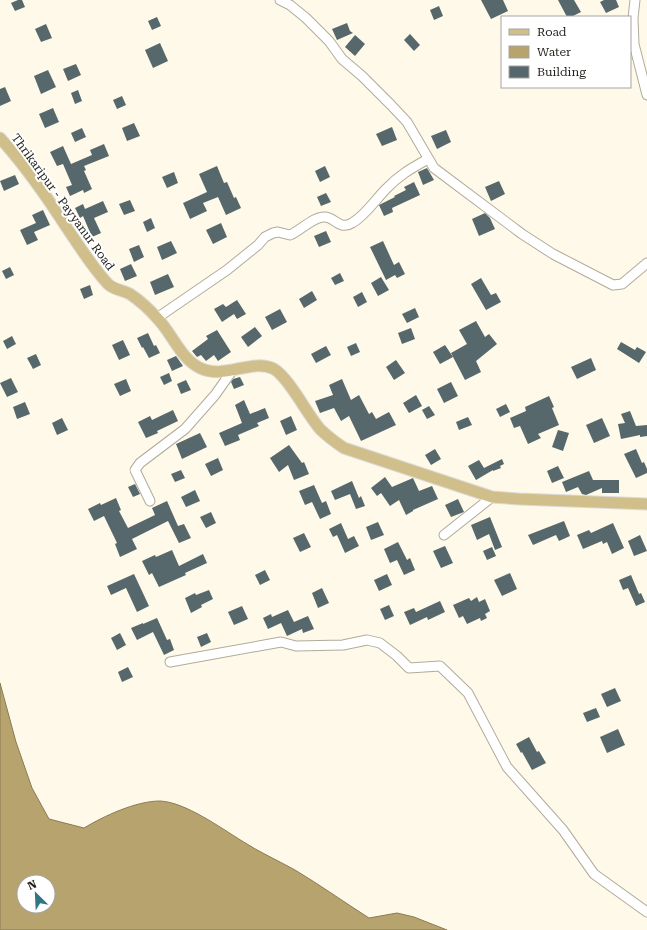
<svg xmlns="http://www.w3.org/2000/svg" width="647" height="930" font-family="'Roboto Serif',serif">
<rect width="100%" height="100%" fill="#fff9e9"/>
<path fill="#b7a36e" stroke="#8a7b54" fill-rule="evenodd" d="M 0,683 L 16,742 L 32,788 L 49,819 L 84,828 C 104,816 136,801 160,801 C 185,802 221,828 242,841 C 259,852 277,860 295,870 C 320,885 344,902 369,918 L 397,913 L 414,917 L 447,930 L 0,930 ZM 24,882 L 48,882 L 48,906 L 24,906 Z"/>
<g fill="#56686b">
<polygon points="18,0 22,0 25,7 15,11 11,3"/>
<polygon points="481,0 503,0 508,11 491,19"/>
<polygon points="558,0 574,0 581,12 571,17 567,17"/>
<polygon points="604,0 616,0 619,7 606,13 600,2"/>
<polygon points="439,6 443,16 434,20 430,10"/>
<polygon points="157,17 161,26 152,30 148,21"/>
<polygon points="347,23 350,31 353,33 337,40 332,29"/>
<polygon points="46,24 52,38 41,42 35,29"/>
<polygon points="410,34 420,45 414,51 404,40"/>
<polygon points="355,35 365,44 355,56 345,47"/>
<polygon points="160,43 168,61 153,68 145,50"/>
<polygon points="76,64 81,75 68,81 63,69"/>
<polygon points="48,70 56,87 41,94 34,76"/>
<polygon points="5,87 11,101 0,106 0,89"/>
<polygon points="78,90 82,101 75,104 71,93"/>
<polygon points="122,96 126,105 117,109 113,100"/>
<polygon points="53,108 59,122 45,128 39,114"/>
<polygon points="134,123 140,136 127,141 122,128"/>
<polygon points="392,127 397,140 382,146 376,134"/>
<polygon points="82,128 86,137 75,142 71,133"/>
<polygon points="446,130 451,142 437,149 431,136"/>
<polygon points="104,144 109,156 84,166 86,170 84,171 92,189 84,193 83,190 70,196 66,187 72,185 63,164 57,166 50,152 63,146 71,164 92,155 90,150"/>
<polygon points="217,166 224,183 227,182 234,198 236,197 241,208 226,215 218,197 203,203 207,211 190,219 183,203 207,192 199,174"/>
<polygon points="325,166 330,177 320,182 315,171"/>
<polygon points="427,168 434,180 423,185 418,172"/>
<polygon points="174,172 178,183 167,188 162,177"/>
<polygon points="15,175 19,184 4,191 0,181"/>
<polygon points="499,181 505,194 491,201 485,187"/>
<polygon points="414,182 420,195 392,208 393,212 384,216 379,205 395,197 394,196 406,190 404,187"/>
<polygon points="326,193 331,202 321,206 317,197"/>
<polygon points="130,200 135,211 124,215 119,204"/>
<polygon points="103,201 108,212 94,218 101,233 92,237 83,216 80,218 75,208 83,204 85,209"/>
<polygon points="43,210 50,225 34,232 38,240 27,245 20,230 36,223 32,215"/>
<polygon points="485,213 490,218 495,229 479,236 472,219"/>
<polygon points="151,218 155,228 147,232 143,222"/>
<polygon points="221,223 227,237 213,244 206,230"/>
<polygon points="326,231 331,242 319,247 314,236"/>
<polygon points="171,241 177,253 162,260 157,247"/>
<polygon points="383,241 394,265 399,262 405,274 397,278 395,275 386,280 370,247"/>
<polygon points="139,245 144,257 134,262 129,249"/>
<polygon points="131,264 137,276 125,281 120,269"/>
<polygon points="10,267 14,275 6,279 2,271"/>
<polygon points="340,273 344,281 335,285 331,278"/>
<polygon points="168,274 174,287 155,295 150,282"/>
<polygon points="381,277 389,290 378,296 371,283"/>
<polygon points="481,278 491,295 496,293 501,302 486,310 471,284"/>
<polygon points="90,285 93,295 84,299 80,289"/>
<polygon points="312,291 317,300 304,308 299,299"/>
<polygon points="362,292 367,302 358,307 353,297"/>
<polygon points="237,300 246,314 237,319 234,314 222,322 214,309 223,304 226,307"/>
<polygon points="415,308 419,317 407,323 402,314"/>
<polygon points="280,309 287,322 272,330 265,317"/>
<polygon points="476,321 485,337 489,334 497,344 476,361 481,372 465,380 451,353 467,344 459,330"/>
<polygon points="255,327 262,336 248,347 241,337"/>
<polygon points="411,328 415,339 402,344 398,333"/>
<polygon points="217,330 231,352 218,361 214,355 206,361 201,355 197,357 192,351 208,339 206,336"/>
<polygon points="148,333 154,346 156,345 160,353 149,358 143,347 142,348 137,338"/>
<polygon points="12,336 16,344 7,349 3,341"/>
<polygon points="123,340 130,355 119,360 112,345"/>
<polygon points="621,342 635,350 637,347 646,352 639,363 617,349"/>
<polygon points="356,343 360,352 351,356 347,347"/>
<polygon points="445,345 453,357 440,364 433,352"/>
<polygon points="326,346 331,355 316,363 311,354"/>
<polygon points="36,354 41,365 33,369 27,358"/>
<polygon points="176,356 183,366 172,371 167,360"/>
<polygon points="591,358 596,370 577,379 571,367"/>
<polygon points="396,360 405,373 394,380 386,367"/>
<polygon points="169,373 172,381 164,385 160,377"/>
<polygon points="240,377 244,385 234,389 231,382 233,379"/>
<polygon points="11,378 18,392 7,397 0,383"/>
<polygon points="126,379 131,391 120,396 114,384"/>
<polygon points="342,379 351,400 359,395 369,414 372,412 376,419 389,412 396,425 361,441 349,416 341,421 334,408 320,413 315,401 333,395 329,385"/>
<polygon points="186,380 191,390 181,394 177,384"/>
<polygon points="451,382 458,396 444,403 437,389"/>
<polygon points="416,395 422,406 409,413 403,403"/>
<polygon points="549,396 554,407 552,408 559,425 538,434 541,438 528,444 520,426 514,428 510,418 526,411 525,407"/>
<polygon points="244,400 250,414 265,408 269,418 257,423 259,426 238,435 240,440 225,446 219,433 242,423 235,405"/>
<polygon points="25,402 30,414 17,419 13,407"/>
<polygon points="506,404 510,412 500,417 496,409"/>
<polygon points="429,406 435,415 427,419 422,410"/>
<polygon points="173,410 178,421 157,431 158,433 146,438 138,422 150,416 152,420"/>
<polygon points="630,411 636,426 647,425 647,436 640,437 640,435 621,439 618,424 625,423 621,414"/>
<polygon points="291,416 297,430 286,435 280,421"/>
<polygon points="468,417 472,425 459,430 456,422"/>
<polygon points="62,418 68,430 57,435 52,423"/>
<polygon points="602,418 610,436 594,443 586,425"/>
<polygon points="558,430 569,433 563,451 552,447"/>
<polygon points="200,433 207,447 182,459 176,444"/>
<polygon points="289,445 302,463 304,462 309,474 294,480 288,465 279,472 270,458"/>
<polygon points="435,449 441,459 431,465 425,455"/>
<polygon points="636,449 642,463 644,462 647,469 647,473 636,478 624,454"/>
<polygon points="218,458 223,470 211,476 205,464"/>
<polygon points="502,459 504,464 500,466 501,468 493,471 493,470 476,480 468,466 479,460 484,468"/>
<polygon points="558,466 564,478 552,483 547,471"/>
<polygon points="181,470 185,478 175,482 171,474"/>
<polygon points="589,471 593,480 619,480 619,493 602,493 602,488 586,495 582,494 578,487 566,492 562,482"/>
<polygon points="385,477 392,487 413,478 419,491 432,486 438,499 413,510 413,511 406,515 399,500 390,506 381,493 377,496 371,488"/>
<polygon points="352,481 359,498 361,496 365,506 356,509 350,494 335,500 331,491"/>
<polygon points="135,484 140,494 133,497 128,487"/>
<polygon points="314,485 322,503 326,501 331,514 320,519 312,502 305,505 299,491"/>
<polygon points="195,490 200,501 186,507 181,497"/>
<polygon points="116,498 121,510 119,511 128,528 155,515 152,508 167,501 178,526 184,524 191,538 179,543 168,521 132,539 137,549 120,557 115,544 117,543 104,516 94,521 88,509 100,503 101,505"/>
<polygon points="458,499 464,512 451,517 445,505"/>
<polygon points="211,512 216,523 206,528 200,517"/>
<polygon points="490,517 502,547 495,550 489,534 477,540 471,525"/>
<polygon points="564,521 570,536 559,541 556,535 533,545 528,535"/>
<polygon points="378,522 384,535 371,540 366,527"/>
<polygon points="341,523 348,539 354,536 359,546 345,553 337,535 333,537 329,529"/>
<polygon points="613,523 624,548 612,554 607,542 603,544 602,541 583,549 577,535 589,530 591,533"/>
<polygon points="304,533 311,547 300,552 293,538"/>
<polygon points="640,535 647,551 634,556 628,541"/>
<polygon points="398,542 407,560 410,558 415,570 404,575 397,560 390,563 384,549"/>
<polygon points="445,546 453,563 441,568 433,551"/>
<polygon points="492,547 496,556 487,560 483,551"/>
<polygon points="172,550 179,566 203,554 207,563 185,573 186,575 159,587 152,573 149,575 142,561 155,555 156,557"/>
<polygon points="265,570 270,580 260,585 255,575"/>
<polygon points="510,573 517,589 502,596 494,580"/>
<polygon points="134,574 149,606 137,612 126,588 111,595 107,586"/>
<polygon points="387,574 392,585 379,591 374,580"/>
<polygon points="631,575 639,594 641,593 645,602 636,606 628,588 623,590 619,580"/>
<polygon points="322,588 329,603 318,608 312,593"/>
<polygon points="209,590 213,599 201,605 202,607 191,613 185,598 195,593 196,595"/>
<polygon points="477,597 479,602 485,599 490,611 485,614 487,618 481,621 480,618 467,624 463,616 459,618 453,605 469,598 471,601"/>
<polygon points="440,601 445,612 428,620 427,617 410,625 404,612 414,608 416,612"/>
<polygon points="389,605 394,616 385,620 380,609"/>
<polygon points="242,606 248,619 234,625 228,612"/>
<polygon points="288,610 294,622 308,616 314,629 303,633 302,629 287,636 281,623 268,629 263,618 271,614 272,617"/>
<polygon points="157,618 167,640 170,639 174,650 164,655 153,632 137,640 131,628 143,623 143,624"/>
<polygon points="120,633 126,645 117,650 111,638"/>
<polygon points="207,633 211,642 201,647 197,637"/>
<polygon points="128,667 133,677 122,682 118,672"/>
<polygon points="615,688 621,701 607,707 601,694"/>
<polygon points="596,708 600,717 587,722 583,713"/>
<polygon points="618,729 625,745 607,753 600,737"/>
<polygon points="529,737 537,752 539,751 546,763 532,770 522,752 521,753 516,744"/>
</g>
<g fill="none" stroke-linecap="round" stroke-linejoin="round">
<defs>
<g id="minor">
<polyline points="280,0 290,5 306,18 329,41 342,59 362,76 391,105 407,122 434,168 522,234 553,254 613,285 622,284 647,263"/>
<polyline points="635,0 633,18 634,44 647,95"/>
<path d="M 157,318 L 227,270 L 258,245 L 265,237 L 273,233 L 278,232 L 290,235 C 300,231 313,217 324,217 C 334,216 339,231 352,223 C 365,216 375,200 386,189 C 399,175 412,168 428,159"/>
<polyline points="150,501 135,470 140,463 185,429 215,395 232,371"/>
<polyline points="444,535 492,497"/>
<polyline points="170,662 281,642 296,646 343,645 367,640 380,643 397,656 409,668 440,666 468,693 507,767 563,830 594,874 647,912"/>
</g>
<path id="major" d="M 0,138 C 25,165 47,197 67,228 C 80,247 92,267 108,284 C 114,290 123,290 130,294 C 139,300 149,309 157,318 C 172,333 180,358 200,368 C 224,380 252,358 274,369 C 289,378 307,414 320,429 C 327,436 335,442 344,448 L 492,497 L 519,499 L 647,504"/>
</defs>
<use href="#minor" stroke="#b1ab9c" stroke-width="11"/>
<use href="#major" stroke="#dbdbda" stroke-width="13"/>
<use href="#minor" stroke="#fff" stroke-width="9"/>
<use href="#major" stroke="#d1bf8b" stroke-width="11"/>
</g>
<g text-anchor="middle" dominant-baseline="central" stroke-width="4" stroke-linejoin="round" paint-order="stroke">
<g font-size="12" fill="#201e18" stroke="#fff">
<text transform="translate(63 202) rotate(54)">Thrikaripur - Payyanur Road</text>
</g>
</g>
<rect x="501" y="16" width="130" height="72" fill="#ffffff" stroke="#a6a5a3"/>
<rect x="509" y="29" width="20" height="6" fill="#d1bf8b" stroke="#a6a5a3"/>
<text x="537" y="36" font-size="12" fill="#201e18">Road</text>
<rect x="509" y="46" width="20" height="12" fill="#b7a36e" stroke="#a6a5a3"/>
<text x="537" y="56" font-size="12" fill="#201e18">Water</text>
<rect x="509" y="66" width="20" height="12" fill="#56686b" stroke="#a6a5a3"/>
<text x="537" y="76" font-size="12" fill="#201e18">Building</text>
<g transform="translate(36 894) rotate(336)"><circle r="19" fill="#ffffff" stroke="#a6a5a3"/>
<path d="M0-3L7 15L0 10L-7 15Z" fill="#317783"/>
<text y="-6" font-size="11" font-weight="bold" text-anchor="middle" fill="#201e18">N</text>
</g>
</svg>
